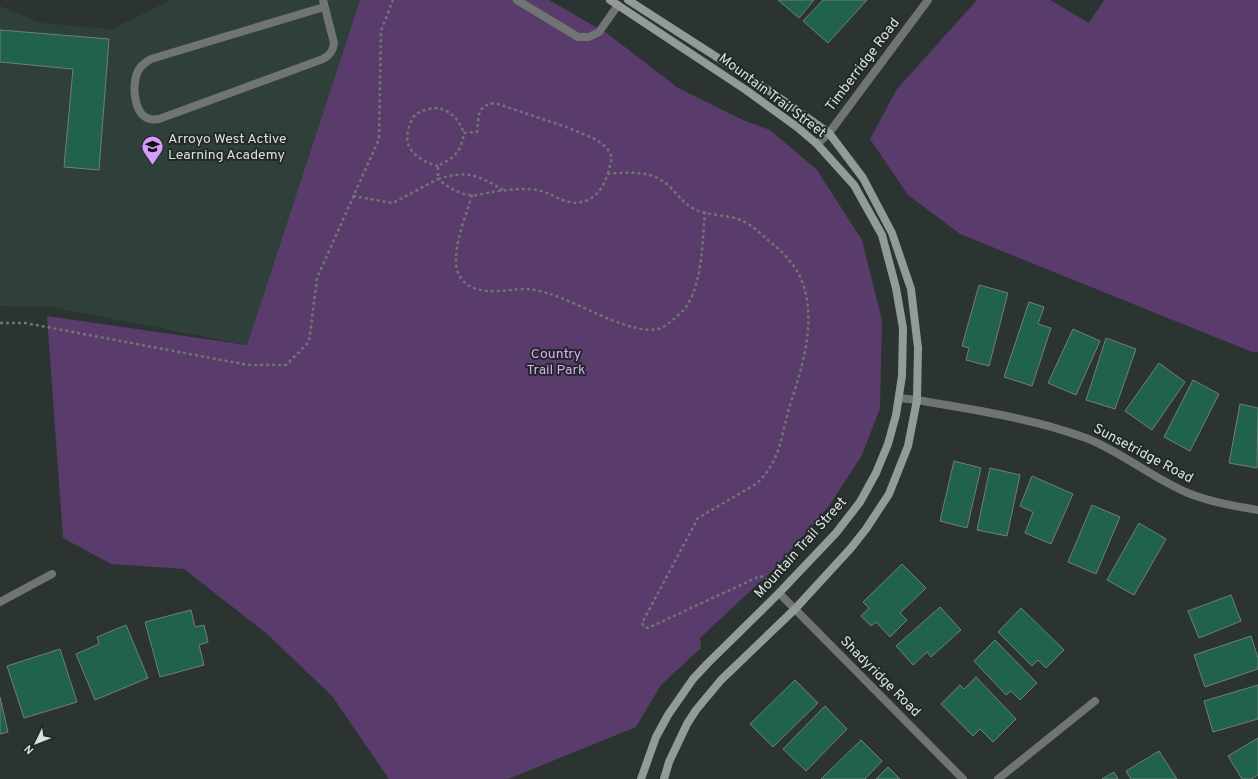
<svg xmlns="http://www.w3.org/2000/svg" width="1258" height="779" font-family="Overpass,sans-serif">
<rect width="100%" height="100%" fill="#2b3430"/>
<polygon fill="#2f403a" points="171,0 360,0 247,345 51,307 0,306 0,6 41,23 112,29"/>
<g fill="#593c6c">
<polygon points="360,0 549,0 608,34 678,88 743,120 770,130 817,170 862,240 882,320 880,408 862,455 829,506 774,569 700,638 701,648 661,685 636,727 508,779 389,779 332,696 266,633 184,569 111,564 63,538 47,316 247,345"/>
<polygon points="977,0 1050,0 1089,23 1104,0 1258,0 1258,352 1252,352 960,234 908,195 870,139 897,89"/>
</g>
<g fill="#20624e" stroke="#737d79">
<polygon points="778,0 814,0 799,18"/>
<polygon points="823,0 867,0 828,43 803,21"/>
<polygon points="0,30 109,39 99,170 64,167 73,69 0,62"/>
<polygon points="979,285 1008,293 989,366 966,360 969,348 962,346"/>
<polygon points="1029,302 1044,307 1038,324 1051,328 1032,386 1004,377"/>
<polygon points="1073,329 1100,341 1076,395 1048,383"/>
<polygon points="1106,338 1136,349 1115,409 1086,400"/>
<polygon points="1159,363 1185,382 1152,430 1125,411"/>
<polygon points="1193,380 1219,394 1190,451 1164,437"/>
<polygon points="1240,404 1258,408 1257,468 1229,463"/>
<polygon points="954,461 981,468 967,528 940,521"/>
<polygon points="990,468 1020,475 1007,536 977,530"/>
<polygon points="1032,476 1073,494 1051,544 1025,533 1033,512 1020,506"/>
<polygon points="1092,505 1120,517 1096,574 1068,562"/>
<polygon points="1139,523 1166,539 1134,595 1107,580"/>
<polygon points="902,564 926,588 900,613 907,620 890,637 876,622 871,626 861,616 869,608 863,602"/>
<polygon points="1231,595 1241,621 1199,638 1188,611"/>
<polygon points="940,607 961,630 931,657 927,652 913,665 896,646"/>
<polygon points="1021,608 1064,650 1046,668 1038,660 1032,666 998,632"/>
<polygon points="191,610 195,627 204,625 208,642 199,645 204,665 160,677 145,622"/>
<polygon points="126,625 148,678 95,700 76,654 99,644 97,637"/>
<polygon points="1251,636 1258,658 1258,669 1205,687 1194,655"/>
<polygon points="995,640 1037,683 1020,700 1011,691 1006,695 974,661"/>
<polygon points="60,649 77,702 24,718 7,666"/>
<polygon points="976,677 1016,719 993,742 980,729 973,736 941,704 960,685 964,689"/>
<polygon points="795,680 818,703 773,747 750,724"/>
<polygon points="1258,685 1258,719 1213,732 1204,701"/>
<polygon points="0,697 8,732 0,734"/>
<polygon points="825,706 847,729 806,771 783,749"/>
<polygon points="1258,738 1258,775 1252,779 1242,779 1228,756"/>
<polygon points="861,740 882,761 865,779 821,779"/>
<polygon points="1159,751 1177,779 1131,779 1126,771"/>
<polygon points="888,767 900,779 876,779"/>
<polygon points="1114,772 1118,779 1102,779"/>
</g>
<g fill="none" stroke-linecap="round" stroke-linejoin="round">
<g stroke="#6e7672" stroke-width="2.5" stroke-dasharray="3 3" stroke-linecap="butt">
<path d="M 438,166 C 422,162 403,151 408,131 C 409,125 412,118 416,114 C 420,112 424,110 428,109 C 446,105 458,117 464,133"/>
<path d="M 503,190 C 478,175 467,170 438,179 L 438,166 C 455,157 461,152 464,133 L 477,132 C 479,117 476,105 495,103 L 569,128 L 597,140 L 607,148 L 612,157 L 608,174"/>
<path d="M 472,195 C 466,216 449,255 459,275 C 472,299 505,289 526,289 C 534,289 543,292 550,294 C 578,302 635,338 661,328 C 666,326 670,322 674,319 C 679,314 685,310 688,304 C 703,278 702,241 705,212"/>
<path d="M 353,196 L 393,203 L 438,179 C 448,187 458,194 471,195 C 477,196 486,193 492,192 C 506,190 527,187 541,191 C 558,196 568,208 588,200 C 599,195 604,184 608,174 C 629,172 652,170 669,186 C 678,195 684,204 696,210 C 708,216 728,214 743,221 C 753,226 761,234 769,241 C 783,252 797,266 803,284 C 816,322 803,365 791,402 C 781,433 782,461 756,484 L 698,518 L 642,623 L 644,627 L 648,628 L 760,576 L 766,578 L 769,582"/>
<polyline points="0,323 25,323 248,365 286,365 309,342 317,278 379,139 381,31 393,0"/>
</g>
<g stroke="#707573" stroke-width="8">
<path d="M 323,0 L 334,43 C 333,51 330,55 323,59 L 159,119 C 156,119 153,120 150,119 C 133,115 132,84 138,71 C 140,66 146,62 151,59 L 324,7"/>
<polyline points="517,0 578,37 589,37 599,32 618,5"/>
</g>
<g stroke="#707573" stroke-width="8">
<polyline points="817,144 829,133 928,0"/>
<path d="M 899,398 L 917,400 C 974,410 1032,418 1086,438 C 1122,452 1152,478 1188,493 C 1210,502 1234,506 1258,510"/>
<polyline points="779,593 963,779"/>
<polyline points="0,602 52,574"/>
<polyline points="998,779 1095,701"/>
</g>
<g stroke="#939b98" stroke-width="8">
<polyline points="610,0 746,90 797,127 817,144 854,185 882,235 896,288 903,328 902,376 896,415 888,444 876,473 860,502 836,533 779,593 707,664 693,679 668,715 656,737 641,779"/>
<polyline points="628,0 774,94 829,133 863,178 892,233 911,289 918,348 917,400 908,446 889,494 866,529 851,548 795,609 721,680 696,710 687,724 669,762 664,779"/>
</g>
</g>
<defs>
<symbol id="school-pin" viewBox="-11 -11 22 30"><path d="M0 17L-7.5 6A9.5 9.5 0 1 1 7.5 6Z" fill="#d59cfb" stroke="#212a26"/><path d="M0-5L7-2L0 1L-7-2ZM-4 1L0 2.5L4 1V4Q0 6-4 4Z" fill="#111"/></symbol>
</defs>
<g fill-rule="evenodd">
<use href="#school-pin" x="140" y="134" width="25" height="34"/>
</g>
<g text-anchor="middle" dominant-baseline="central" stroke-width="4" stroke-linejoin="round" paint-order="stroke">
<g font-size="14" fill="#dae0de" stroke="#212a26">
<text transform="translate(863 65) rotate(-53)">Timberridge Road</text>
<text transform="translate(772 96) rotate(37)">Mountain Trail Street</text>
<text transform="translate(1143 454) rotate(28)">Sunsetridge Road</text>
<text transform="translate(801 548) rotate(-48)">Mountain Trail Street</text>
<text transform="translate(880 677) rotate(45)">Shadyridge Road</text>
</g>
<g font-size="14" fill="#dae0de" stroke="#212a26" text-anchor="start">
<text x="168" y="139">Arroyo West Active<tspan x="168" dy="16">Learning Academy</tspan></text>
</g>
<g font-size="14" fill="#d9a8f9" stroke="#212a26">
<text x="556" y="354">Country<tspan x="556" dy="16">Trail Park</tspan></text>
</g>
</g>
<g transform="translate(36 743) rotate(227)" stroke="#212a26" stroke-width="3" paint-order="stroke">
<path d="M0-3L7 15L0 10L-7 15Z" fill="#dae0de"/>
<text y="-6" font-size="11" font-weight="bold" text-anchor="middle" fill="#dae0de">N</text>
</g>
</svg>
